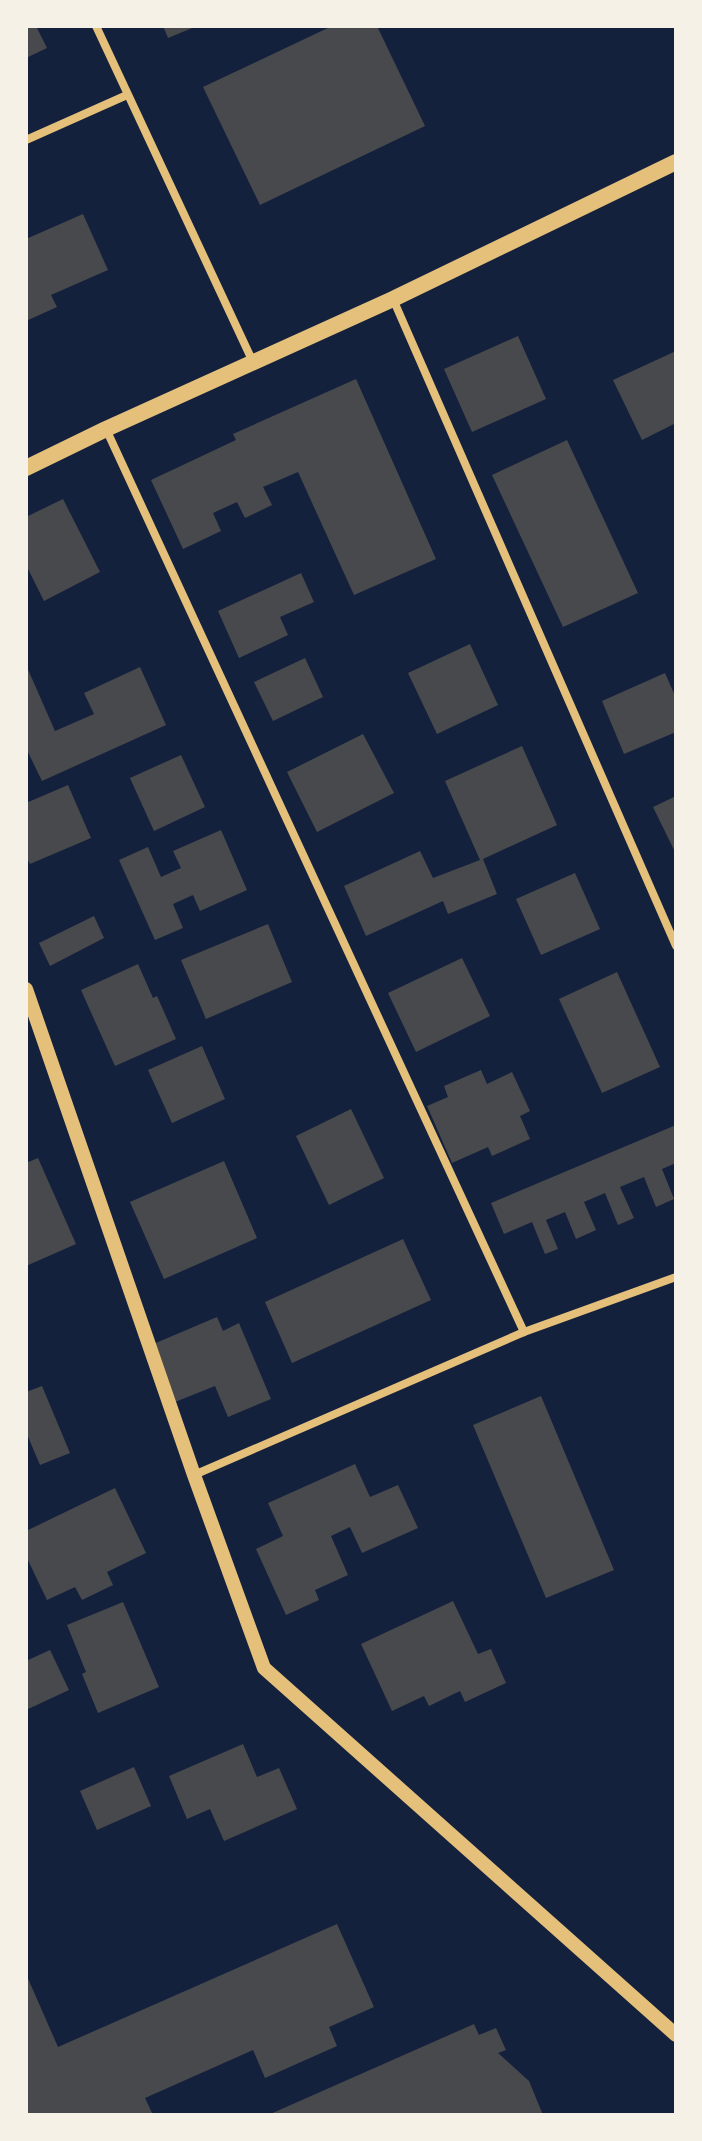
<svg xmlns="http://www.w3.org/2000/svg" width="702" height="2141" font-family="Barlow,sans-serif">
<rect width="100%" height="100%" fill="#14213d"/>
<g fill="#48494c">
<polygon points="26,26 36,26 47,48 26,58"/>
<polygon points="163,26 197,26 168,38"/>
<polygon points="332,26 377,26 425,126 260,205 203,87"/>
<polygon points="83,214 108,270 51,295 57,307 26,321 26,239"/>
<polygon points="518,336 546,399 472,432 444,369"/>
<polygon points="676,351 676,423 642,440 613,380"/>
<polygon points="356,379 436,559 354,595 298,472 263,487 272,505 245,518 237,502 213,513 221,531 183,549 151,480 236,440 233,434"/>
<polygon points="567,440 638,593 563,627 492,475"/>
<polygon points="63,499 100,572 44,601 26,565 26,517"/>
<polygon points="301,573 314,602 280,617 288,635 239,658 218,611"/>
<polygon points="470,644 498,705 437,734 408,673"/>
<polygon points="305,658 323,697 273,721 254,682"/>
<polygon points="26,665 55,731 94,714 84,693 140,667 166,725 42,781 26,748"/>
<polygon points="665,673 676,698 676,732 624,754 602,701"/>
<polygon points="363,734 394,793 317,832 287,772"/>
<polygon points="522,746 557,825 483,859 497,894 448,914 443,901 366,936 344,886 420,851 433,878 480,860 445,781"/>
<polygon points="181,755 205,807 154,831 130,778"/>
<polygon points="68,785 91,838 30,864 26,856 26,803"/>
<polygon points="676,796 676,854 653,807"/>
<polygon points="221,830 247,890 200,911 193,895 173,904 183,928 155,940 119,860 148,847 161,877 181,868 173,851"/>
<polygon points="575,873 600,929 541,955 516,899"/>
<polygon points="94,916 104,938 50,966 39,943"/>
<polygon points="268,924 292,982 206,1019 181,960"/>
<polygon points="462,958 490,1016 416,1052 388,993"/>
<polygon points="138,964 153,998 157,996 176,1039 115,1066 81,990"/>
<polygon points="617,972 660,1067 602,1093 559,999"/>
<polygon points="202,1046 225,1099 172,1123 148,1070"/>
<polygon points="481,1070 487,1084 512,1072 530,1111 520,1116 530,1139 492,1156 488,1147 452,1163 427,1106 448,1097 444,1086"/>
<polygon points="351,1109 384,1178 329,1205 296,1136"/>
<polygon points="676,1125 676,1163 662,1169 674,1199 656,1207 644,1177 620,1187 634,1218 618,1225 605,1193 584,1202 596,1230 576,1239 565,1212 546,1220 558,1249 545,1254 532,1222 504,1234 491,1203"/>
<polygon points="38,1158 76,1244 26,1266 26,1163"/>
<polygon points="224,1161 257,1238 164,1279 130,1202"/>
<polygon points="403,1239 431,1300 292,1363 265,1302"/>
<polygon points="217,1317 223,1331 239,1323 271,1399 228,1417 215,1386 175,1402 151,1345"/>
<polygon points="42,1386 70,1453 40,1465 26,1432 26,1392"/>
<polygon points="541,1396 614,1570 546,1598 473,1425"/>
<polygon points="355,1464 370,1497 398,1485 418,1528 362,1553 350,1527 331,1536 348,1575 315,1590 319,1600 286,1615 256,1549 283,1536 268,1503"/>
<polygon points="115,1488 146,1553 107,1572 113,1585 82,1600 75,1587 47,1600 26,1556 26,1531"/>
<polygon points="453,1601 478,1654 491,1649 506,1683 465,1702 460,1691 429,1706 424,1696 392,1711 361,1644"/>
<polygon points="123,1602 159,1687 98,1713 82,1674 86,1672 67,1625"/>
<polygon points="50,1650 69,1690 26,1710 26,1661"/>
<polygon points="243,1744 257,1777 279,1768 297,1809 224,1841 210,1809 187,1819 169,1776"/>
<polygon points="134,1767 151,1806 97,1830 80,1791"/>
<polygon points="337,1924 374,2007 329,2027 337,2046 265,2078 253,2050 145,2098 153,2115 26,2115 26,1974 58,2047"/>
<polygon points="474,2024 479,2035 496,2028 506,2050 498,2053 529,2081 543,2115 268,2115"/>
</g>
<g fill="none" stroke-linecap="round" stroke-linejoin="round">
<g stroke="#e5c07b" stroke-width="8">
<polyline points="96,26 253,362"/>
<polyline points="26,140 127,95"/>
<polyline points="393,299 676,946"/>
<polyline points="106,429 524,1332"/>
<polyline points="194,1475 524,1332 676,1277"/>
</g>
<polyline stroke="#e5c07b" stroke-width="14" points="26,989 194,1475 264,1668 676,2035"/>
<polyline stroke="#e5c07b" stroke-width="16" points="26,468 106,429 393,299 676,162"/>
</g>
<rect width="702" height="2141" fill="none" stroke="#f6f1e7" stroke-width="56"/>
</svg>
